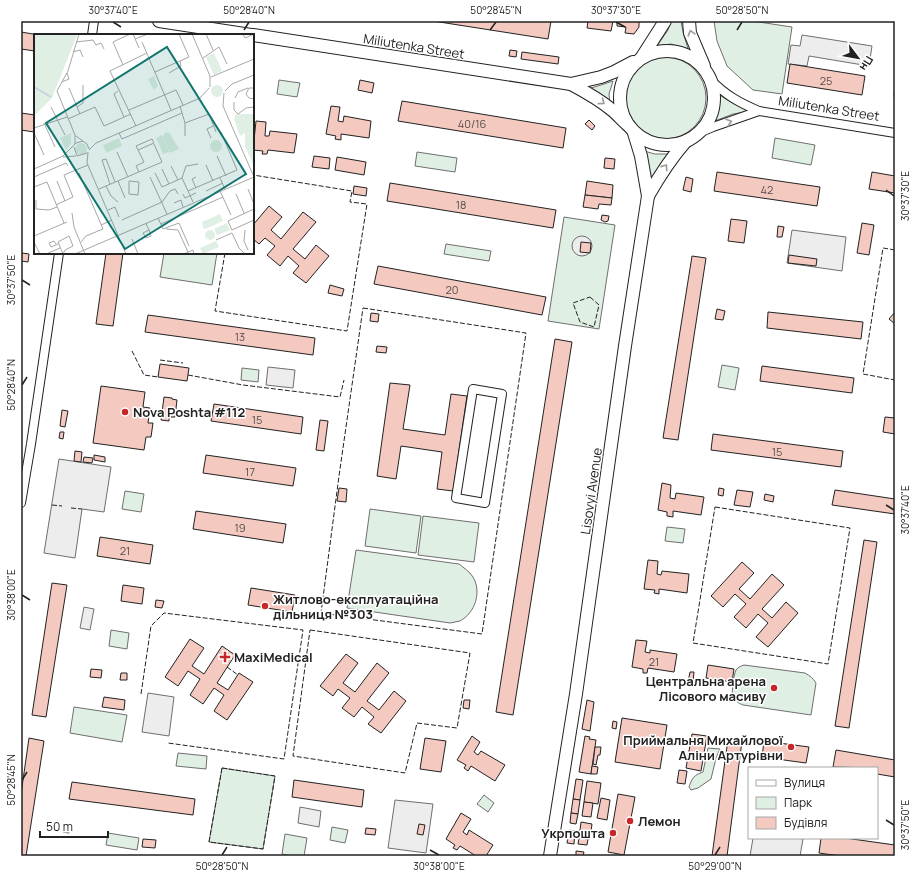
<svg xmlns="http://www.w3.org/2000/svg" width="916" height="877" font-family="Manrope,sans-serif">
<rect width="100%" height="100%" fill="#fff"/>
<g fill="#e0efe3" stroke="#6f6f6f">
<polygon points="671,21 681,21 683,32 688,49 671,44 657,46 668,30"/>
<polygon points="714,21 752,21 792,27 782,94 753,90 727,66 717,41"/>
<circle cx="665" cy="98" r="41"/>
<polygon points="279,80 300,83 297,97 277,94"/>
<polygon points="613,81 609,94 610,105 590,92 591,88 601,85"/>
<polygon points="718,94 734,104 751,111 733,114 715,121 719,107"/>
<polygon points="775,138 815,145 811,165 772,158"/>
<polygon points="644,151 655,154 668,154 659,166 652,183"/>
<polygon points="417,152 457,158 455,172 415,166"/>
<polygon points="564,217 615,225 599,329 548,321"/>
<polygon points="446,244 491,251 489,261 444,254"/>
<polygon points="164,253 217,253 212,285 160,277"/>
<polygon points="722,365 739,368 735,390 718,387"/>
<polygon points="242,368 259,370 258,382 241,380"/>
<polygon points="125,491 144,494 141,512 122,509"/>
<polygon points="370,509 421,516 416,553 365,546"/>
<polygon points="423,516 479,523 474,562 418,555"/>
<polygon points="667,527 685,529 683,543 665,541"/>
<path d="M 356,550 L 459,564 C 464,568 469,571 473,577 C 482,592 475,613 460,621 C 457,622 453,622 450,623 L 347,608 Z"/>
<polygon points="111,630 129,633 127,649 109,646"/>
<path d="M 744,665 L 805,673 C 810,676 813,678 816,683 L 811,715 L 743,705 C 738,703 735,701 733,696 C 731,692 734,674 736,670 C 738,667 741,666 744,665 Z"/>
<polygon points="74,707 127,715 122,742 70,733"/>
<path d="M 708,748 L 720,749 L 716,758 L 711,779 L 698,788 L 691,790 L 689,787 C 692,778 694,775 703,772 Z"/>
<polygon points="178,753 207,756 206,769 176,766"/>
<polygon points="222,768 275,776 263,849 209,842"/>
<polygon points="484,795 494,803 488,812 477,804"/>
<polygon points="332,827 348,830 345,843 330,840"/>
<polygon points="108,833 139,838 137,850 106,845"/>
<polygon points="285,834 307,838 304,856 292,856 282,854"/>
</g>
<g fill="#ededed" stroke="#6f6f6f">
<polygon points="802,35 872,46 869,66 809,56 807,66 788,64 791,45 800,46"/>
<polygon points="792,230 846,237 842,271 787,263"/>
<circle cx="582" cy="246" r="10"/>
<polygon points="268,367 295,370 293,388 266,385"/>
<polygon points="59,459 111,467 104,512 82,509 75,558 44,553"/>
<polygon points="84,607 94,609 90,630 80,628"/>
<polygon points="148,693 174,697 169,736 142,732"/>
<polygon points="395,800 433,804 426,853 388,848"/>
<polygon points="300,807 321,811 319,827 298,823"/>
<polygon points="753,838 796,838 803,839 800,856 750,856"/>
</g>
<g fill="#f3c9c0" stroke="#222">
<polygon points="433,21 551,21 548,39"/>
<polygon points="588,21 613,21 611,31 587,28"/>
<polygon points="617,21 639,21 639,27 634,34 625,33 626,27 617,26"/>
<polygon points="21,32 39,35 35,35 35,51 21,49"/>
<polygon points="510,50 517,51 516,57 509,56"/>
<polygon points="522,52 559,57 558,64 521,59"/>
<polygon points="790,64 865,76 862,95 787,83"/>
<polygon points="360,80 374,83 372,93 358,90"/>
<polygon points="402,101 566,128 563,148 398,121"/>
<polygon points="331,106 340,107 338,121 343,122 344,116 371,121 369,138 341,134 341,140 335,139 336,136 326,134"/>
<polygon points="21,113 35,115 34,132 21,130"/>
<polygon points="589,120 595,126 592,130 585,124"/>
<polygon points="256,121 266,122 265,136 269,136 270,131 297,134 294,153 268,150 267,154 262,154 263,151 253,150"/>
<polygon points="314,156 330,158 329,169 312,167"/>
<polygon points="337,157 366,162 364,175 335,170"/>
<polygon points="605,158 615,159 614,169 604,168"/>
<polygon points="717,172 820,187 817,206 714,191"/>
<polygon points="872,172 895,176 895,193 869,189"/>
<polygon points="686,177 693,179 691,192 683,190"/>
<polygon points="587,181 613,185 612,198 585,195"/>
<polygon points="390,183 556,210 553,228 387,201"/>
<polygon points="354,186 367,188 366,196 353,194"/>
<polygon points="585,195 612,198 611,205 599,204 598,209 583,207"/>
<polygon points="269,206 282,217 271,230 281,239 303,212 316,222 293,249 305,259 316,245 329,256 306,283 293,273 299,266 288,256 280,266 267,255 275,246 265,238 259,244 253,239 253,225"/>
<polygon points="602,215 609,216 608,221 605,222 601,220"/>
<polygon points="731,219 747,221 744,243 728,241"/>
<polygon points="862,223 874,225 869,255 857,253"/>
<polygon points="778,226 784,227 782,237 777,237"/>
<polygon points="581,242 591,243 590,253 580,252"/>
<polygon points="22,253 29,254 28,262 21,261"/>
<polygon points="106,253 123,253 113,326 96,324"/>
<polygon points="789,255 817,259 816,266 788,263"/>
<polygon points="692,256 706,258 678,440 663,438"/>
<polygon points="378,266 546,297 542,315 374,284"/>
<polygon points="330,285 344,289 342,296 328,293"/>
<polygon points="717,309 725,311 723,320 715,319"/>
<polygon points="768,312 863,322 861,339 767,328"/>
<polygon points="895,312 895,324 889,319"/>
<polygon points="371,313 379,314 378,322 370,321"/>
<polygon points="148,315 315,338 313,355 145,332"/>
<polygon points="555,339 572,342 513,715 496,712"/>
<polygon points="377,346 387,347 386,353 376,352"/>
<polygon points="160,364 189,368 187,381 158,377"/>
<polygon points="762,366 854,378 852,393 760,381"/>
<polygon points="390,383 410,385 403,429 445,435 451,394 467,396 453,491 437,489 442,452 401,446 396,479 377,476"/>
<polygon points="101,386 145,392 143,407 150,408 148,423 153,423 151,437 146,437 144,450 93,443"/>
<polygon points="164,397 172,398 172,399 177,400 175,417 169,417 169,421 161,420"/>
<polygon points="214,404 303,417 301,434 211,421"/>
<polygon points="62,410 68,411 65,427 60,426"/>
<polygon points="885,417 895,418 895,434 883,432"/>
<polygon points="320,420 328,421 324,451 316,450"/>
<polygon points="60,432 64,432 63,439 59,438"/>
<polygon points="713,434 843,451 841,467 711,450"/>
<polygon points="75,451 82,452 81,462 74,461"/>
<polygon points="94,455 105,457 105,462 94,460"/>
<polygon points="206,455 296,468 293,486 203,473"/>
<polygon points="84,457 93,458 92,463 83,462"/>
<polygon points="662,483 671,485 670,498 675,499 676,493 704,497 701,515 673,511 673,517 667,516 667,512 658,510"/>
<polygon points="339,488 347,489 346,502 337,501"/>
<polygon points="719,488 724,489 723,496 718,495"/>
<polygon points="737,490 753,492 750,507 734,505"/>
<polygon points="835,490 895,499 895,514 832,505"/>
<polygon points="765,494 774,496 773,502 764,500"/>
<polygon points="196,511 286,524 283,543 193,529"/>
<polygon points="100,537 153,545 150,564 97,556"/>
<polygon points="864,540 877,542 849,728 835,726"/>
<polygon points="648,560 658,561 657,574 661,575 662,571 689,574 687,593 659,589 659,594 654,593 655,590 644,589"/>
<polygon points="742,562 754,573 739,589 750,599 772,574 784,585 762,609 772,618 786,602 798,613 768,647 756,637 768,623 758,614 746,628 734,617 746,604 735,594 723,607 711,596"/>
<polygon points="52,583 67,585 46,717 32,715"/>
<polygon points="123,585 144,588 142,604 121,601"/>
<polygon points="251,588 295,595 292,612 248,605"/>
<polygon points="156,600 164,601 162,608 155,607"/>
<polygon points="190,639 204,648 192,666 204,674 222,646 235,655 217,683 228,690 239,673 253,682 227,720 214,711 224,695 214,688 203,704 190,695 200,679 188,671 178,686 165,677"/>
<polygon points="636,640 647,641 645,652 650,653 650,650 677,654 674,672 648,668 647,673 643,673 643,669 632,667"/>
<polygon points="346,654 358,663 343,683 355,692 377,663 389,673 367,701 379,710 394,691 406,701 381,733 368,724 374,717 362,707 354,717 342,708 350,698 338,689 333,696 320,686"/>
<polygon points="708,665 734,669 732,682 706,678"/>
<polygon points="91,669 102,670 101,678 90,677"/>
<polygon points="690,672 694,672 693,682 688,682"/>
<polygon points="121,673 127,673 127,680 120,680"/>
<polygon points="104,697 125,700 124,710 102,707"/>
<polygon points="464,700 470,700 469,709 463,708"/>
<polygon points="587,700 594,702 590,731 582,729"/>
<polygon points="622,718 667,725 660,769 615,762"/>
<polygon points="613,721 617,722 616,729 612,728"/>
<polygon points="692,734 707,736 701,771 686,768"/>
<polygon points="472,736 480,742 474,752 478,755 481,751 505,765 495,781 471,766 468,771 464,768 466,765 457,760"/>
<polygon points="585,736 590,737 589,739 596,740 591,774 579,772"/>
<polygon points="29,738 44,741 26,856 21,856 21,794"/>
<polygon points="425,738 446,741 441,772 420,769"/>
<polygon points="728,739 742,741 727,856 712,856"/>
<polygon points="764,741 809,747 806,763 762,757"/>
<polygon points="595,747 601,747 600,755 598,755 596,765 593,764"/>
<polygon points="836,750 895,760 895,777 877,774 877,768 833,767"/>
<polygon points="592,766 598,767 597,774 591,774"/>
<polygon points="679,770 687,771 685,784 677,783"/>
<polygon points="576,779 583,780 580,800 573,799"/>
<polygon points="294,780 364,790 362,807 292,797"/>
<polygon points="587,781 601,783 598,804 584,802"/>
<polygon points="72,782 195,799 193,815 69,799"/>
<polygon points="618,794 635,797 624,855 608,852"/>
<polygon points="601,798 610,800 607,820 597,818"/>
<polygon points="573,799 580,800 578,814 571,813"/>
<polygon points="584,802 593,803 591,817 582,816"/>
<polygon points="461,813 471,819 463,832 467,835 469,830 493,845 486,856 476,856 460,846 457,850 453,848 455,845 446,839"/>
<polygon points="571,813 578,814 576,824 570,823"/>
<polygon points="581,822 592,824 590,839 579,838"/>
<polygon points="419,824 425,825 423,835 417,834"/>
<polygon points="64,825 70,825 69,833 63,832"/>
<polygon points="366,828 376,829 375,835 365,834"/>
<polygon points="569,830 575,831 574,844 567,843"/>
<polygon points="579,838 588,839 587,845 578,844"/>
<polygon points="821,838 845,838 895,845 895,856 840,856 819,853"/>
<polygon points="143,839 156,840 155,848 142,847"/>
<polygon points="576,851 584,852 583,856 576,856"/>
</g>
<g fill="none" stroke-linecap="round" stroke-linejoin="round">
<defs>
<g id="street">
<polyline points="92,35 94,21"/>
<path d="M 710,79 C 725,95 740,103 759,111 L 895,133"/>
<polyline points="699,133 713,127 759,111"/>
<polygon points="473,389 502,394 485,503 456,498"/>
<polyline points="21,503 31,444 59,253"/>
</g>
<g id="secondary">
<polyline points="159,21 251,35"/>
<polyline points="689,21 690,33 704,66"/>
<path d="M 253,35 L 571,84 C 586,92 600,100 612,110 C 618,115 623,121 629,126"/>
<circle cx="667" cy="98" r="47"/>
<polyline points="642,57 665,21"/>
<polyline points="571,84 601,77 614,72 633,62"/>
<path d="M 648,196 C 660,175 670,159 686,141"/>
<polyline points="550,856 576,694 625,346 648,196 641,156 634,133"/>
</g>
</defs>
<use href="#street" stroke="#222" stroke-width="10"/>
<use href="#secondary" stroke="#222" stroke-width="14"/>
<use href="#street" stroke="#fff" stroke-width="8"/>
<use href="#secondary" stroke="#fff" stroke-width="12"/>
<g stroke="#222" stroke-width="1" stroke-dasharray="5 2" stroke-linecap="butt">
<polyline points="895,85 894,97 895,98"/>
<polyline points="895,250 883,248 863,374 895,380"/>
<polyline points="225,253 215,311 347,331 367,204 350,202 352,191 253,175"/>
<polygon points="590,297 599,305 594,327 580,322 573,303"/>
<polygon points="363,308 526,333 482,634 321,613 339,476"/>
<polyline points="132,351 144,375 158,377"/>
<polyline points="160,360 183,363"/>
<polyline points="188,375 243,385 340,397 344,380"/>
<polyline points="52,505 62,506"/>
<polygon points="715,507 850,528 828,664 693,643"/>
<polyline points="71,508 82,509"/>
<polygon points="310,630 470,653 457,728 417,723 405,773 293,756"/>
<polyline points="227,667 238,675"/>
<polyline points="141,694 151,626 164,613 303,630 284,759 168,743"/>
<polygon points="222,768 275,776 263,849 209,842"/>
</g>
</g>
<defs><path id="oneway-chevron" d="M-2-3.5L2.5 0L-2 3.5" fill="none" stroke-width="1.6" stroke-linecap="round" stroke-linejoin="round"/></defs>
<g stroke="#9c9c9c">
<use href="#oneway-chevron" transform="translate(691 33) rotate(-106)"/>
<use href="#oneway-chevron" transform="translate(602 102) rotate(36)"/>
<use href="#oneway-chevron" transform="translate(729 122) rotate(-18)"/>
<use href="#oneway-chevron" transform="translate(665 167) rotate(-55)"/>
</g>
<path fill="none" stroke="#222" stroke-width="1.5" d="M 113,22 L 121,27M 616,22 L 625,27M 244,30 L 249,22M 490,30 L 496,22M 737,30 L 742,22M 886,190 L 894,196M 22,280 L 30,285M 22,385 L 27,377M 886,505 L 894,510M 22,595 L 30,600M 22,780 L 27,772M 886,820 L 894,825M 430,850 L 439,855M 222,855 L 227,847M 715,855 L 720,847"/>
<g fill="#c62828" stroke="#fff" stroke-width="1.5">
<circle cx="125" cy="412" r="4"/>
<circle cx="265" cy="606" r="4"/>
<path d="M223 651h4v4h4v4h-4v4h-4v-4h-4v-4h4z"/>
<circle cx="774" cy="688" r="4"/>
<circle cx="791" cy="747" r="4"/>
<circle cx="630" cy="821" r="4"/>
<circle cx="613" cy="833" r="4"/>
</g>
<g text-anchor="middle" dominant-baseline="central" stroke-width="3" stroke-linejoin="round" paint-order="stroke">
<g font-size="11" fill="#564c4a">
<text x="826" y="80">25</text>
<text x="472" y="123">40/16</text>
<text x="767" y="189">42</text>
<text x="461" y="204">18</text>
<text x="452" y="289">20</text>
<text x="240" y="336">13</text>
<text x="257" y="419">15</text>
<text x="777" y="451">15</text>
<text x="250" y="471">17</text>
<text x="240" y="527">19</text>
<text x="125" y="550">21</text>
<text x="654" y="661">21</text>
</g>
<g font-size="13" fill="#222" stroke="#fff">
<text transform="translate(414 46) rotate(9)">Miliutenka Street</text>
<text transform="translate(829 108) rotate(9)">Miliutenka Street</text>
<text transform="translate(591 491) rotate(-82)">Lisovyi Avenue</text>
</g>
<g font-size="13" font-weight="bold" fill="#222" stroke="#fff" text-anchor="start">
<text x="133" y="412">Nova Poshta #112</text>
<text x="273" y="599">Житлово-експлуатаційна<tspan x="273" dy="15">дільниця №303</tspan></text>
<text x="234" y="657">MaxiMedical</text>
<text x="766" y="681" text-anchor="end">Центральна арена<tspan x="766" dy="15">Лісового масиву</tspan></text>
<text x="783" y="740" text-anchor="end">Приймальня Михайлової<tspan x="783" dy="15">Аліни Артурівни</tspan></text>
<text x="638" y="821">Лемон</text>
<text x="605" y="833" text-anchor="end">Укрпошта</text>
</g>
</g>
<g transform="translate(34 34)">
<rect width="220" height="220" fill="#fff"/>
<path d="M 0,0 L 43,1 L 18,64 L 0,82 ZM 180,19 L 188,37 L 180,41 L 172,23 ZM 120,42 L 124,52 L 120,56 L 114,45 ZM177 57a6 6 0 1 1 12 0a6 6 0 1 1-12 0ZM 202,80 L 220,80 L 220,133 L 211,112 L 211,99 L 206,102 L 200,85 ZM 135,98 L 145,115 L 136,119 L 129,103 L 131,99 ZM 37,99 L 37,109 L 32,116 L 26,104 ZM 128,101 L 135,118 L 129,120 L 122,104 ZM 85,104 L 88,112 L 72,119 L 69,111 ZM176 112a6 6 0 1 1 12 0a6 6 0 1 1-12 0ZM41 115a6 6 0 1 1 12 0a6 6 0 1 1-12 0ZM 186,180 L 189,187 L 171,195 L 169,193 L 168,188 ZM 193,189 L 196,196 L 183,201 L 180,195 ZM171 201a5 5 0 1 1 10 0a5 5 0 1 1-10 0ZM 182,207 L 185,213 L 169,220 L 166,214 Z" fill="#e0efe3"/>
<path fill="none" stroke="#c7d3dd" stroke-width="2" d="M 0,53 L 17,63"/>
<path fill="none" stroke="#a7a7a7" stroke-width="1" d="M 99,0 L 105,14M 158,0 L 176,42 L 176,53M 172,0 L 179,16M 209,0 L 211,4 L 220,0M 101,5 L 114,0M 42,8 L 59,6 L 62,11 L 67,9 L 70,15M 108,8 L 137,76M 39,18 L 46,16 L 49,23M 169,24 L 185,13 L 193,30M 89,31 L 79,8 L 96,0M 121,38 L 155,23 L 145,0M 135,39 L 147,32 L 146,27M 177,43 L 220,25M 28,48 L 35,45 L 33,39M 35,54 L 46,80M 220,54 L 215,54 L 212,60 L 215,64 L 220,65M 84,57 L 80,60 L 90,83M 191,57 L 198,50 L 220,41M 190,59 L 189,72 L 220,143M 201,64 L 204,58 L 214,54M 200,68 L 200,76 L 204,80 L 212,74 L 220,73M 146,72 L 151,89 L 175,80 L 182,98M 17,73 L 31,101M 43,73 L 49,69 L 49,51M 95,76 L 142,56 L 149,71M 34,85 L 61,73 L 70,92 L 97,80M 10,89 L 21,113M 102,92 L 76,37 L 113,19M 0,94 L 33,83M 0,99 L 10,121M 85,99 L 88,105 L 148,79M 42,102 L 53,110 L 55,115M 151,102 L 151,89M 177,104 L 173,95 L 179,92M 118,105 L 120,109 L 104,116 L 102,112 ZM 41,110 L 41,101 L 23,57 L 34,37 L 45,0M 40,113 L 43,122 L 53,119M 55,116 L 62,109 L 166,64 L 175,54M 104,116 L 110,128 L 102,132 L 105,138M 54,118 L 53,129 L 92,220M 83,118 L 94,143M 183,122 L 192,142M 29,123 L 42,122M 172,131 L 179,147M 137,132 L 144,146M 0,135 L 29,122 L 42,109 L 49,107M 128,135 L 135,150M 45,139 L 69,195 L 52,202 L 47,208M 121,139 L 128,153 L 148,144M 0,143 L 32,129 L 34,132M 116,143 L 133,180M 162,143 L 158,145 L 162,154M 186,144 L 191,155M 23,147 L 31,167M 84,147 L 91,164M 95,147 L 105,148 L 104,161 L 95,160 ZM 76,150 L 68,126 L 72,125 L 81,148M 72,152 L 77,162 L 84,168M 0,153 L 13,148 L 30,189M 65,155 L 128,128 L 120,110M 214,155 L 220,170M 154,157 L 203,136 L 187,98M 172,157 L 189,149M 186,157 L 197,181M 149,160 L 151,164 L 162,159M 202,160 L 210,179M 2,166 L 2,175 L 15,176 L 23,173M 159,168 L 148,144 L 152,132 L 164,130M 140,169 L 147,166 L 149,173M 22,171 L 39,163 L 30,141 L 54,131M 220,175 L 194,187 L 198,196 L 220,186M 74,176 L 81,173 L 85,183M 38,179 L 40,193 L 51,220M 124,184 L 129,195 L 145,189 L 155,212M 88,186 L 128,168 L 136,157 L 141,155 L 144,160M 112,189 L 113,192 L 115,196 L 117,202 L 112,204 L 109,199 L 115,196M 127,190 L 189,163M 67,191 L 78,186M 132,195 L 144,196 L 154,218M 211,196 L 210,207 L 214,216M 0,202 L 33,188M 98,205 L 104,220M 182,206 L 198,199 L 205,214 L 211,220M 0,208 L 6,220M 22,210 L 20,207 L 15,209 L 17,213 L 24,210M 12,220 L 26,214M 29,220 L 24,208 L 35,202 L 39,212 L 31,216 L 29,220M 41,220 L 220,143M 150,220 L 159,216 L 160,220"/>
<path fill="#0f766e" fill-opacity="0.15" stroke="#0f766e" stroke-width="2" d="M 133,13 L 212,140 L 91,215 L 12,89 Z"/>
<rect width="220" height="220" fill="none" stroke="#222" stroke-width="2"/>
</g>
<rect width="916" height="877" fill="none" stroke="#ffffff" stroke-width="44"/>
<rect x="748" y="767" width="130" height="72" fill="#ffffff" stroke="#a7a7a7"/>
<rect x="756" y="780" width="20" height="6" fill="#ffffff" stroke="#a7a7a7"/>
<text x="784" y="787" font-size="12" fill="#222222">Вулиця</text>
<rect x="756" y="797" width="20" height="12" fill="#e0efe3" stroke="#a7a7a7"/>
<text x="784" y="807" font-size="12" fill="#222222">Парк</text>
<rect x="756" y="817" width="20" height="12" fill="#f3c9c0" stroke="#a7a7a7"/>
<text x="784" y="827" font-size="12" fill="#222222">Будівля</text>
<g transform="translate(858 58) rotate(122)" stroke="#ffffff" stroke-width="3" paint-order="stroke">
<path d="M0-3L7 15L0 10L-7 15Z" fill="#222222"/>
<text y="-6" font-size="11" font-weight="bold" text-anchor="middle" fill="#222222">Пн</text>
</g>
<path d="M40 831v6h68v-6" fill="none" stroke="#222222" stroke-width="2"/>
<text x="46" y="831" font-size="12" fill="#222222" stroke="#ffffff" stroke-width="3" paint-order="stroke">50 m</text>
<rect x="22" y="22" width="872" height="833" fill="none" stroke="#222" stroke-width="1.5"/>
<g font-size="10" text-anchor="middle" fill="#222">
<text x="113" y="14">30°37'40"E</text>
<text x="249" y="14">50°28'40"N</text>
<text x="496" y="14">50°28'45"N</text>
<text x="616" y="14">30°37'30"E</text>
<text x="742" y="14">50°28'50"N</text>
<text transform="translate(905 196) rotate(-90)" y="4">30°37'30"E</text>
<text transform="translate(11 280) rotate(-90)" y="4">30°37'50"E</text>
<text transform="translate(11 385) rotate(-90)" y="4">50°28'40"N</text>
<text transform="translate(905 510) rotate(-90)" y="4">30°37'40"E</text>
<text transform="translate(11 595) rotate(-90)" y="4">30°38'00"E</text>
<text transform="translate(11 780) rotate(-90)" y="4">50°28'45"N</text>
<text transform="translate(905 825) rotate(-90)" y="4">30°37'50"E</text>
<text x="222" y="870">50°28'50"N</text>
<text x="439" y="870">30°38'00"E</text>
<text x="715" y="870">50°29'00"N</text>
</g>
</svg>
